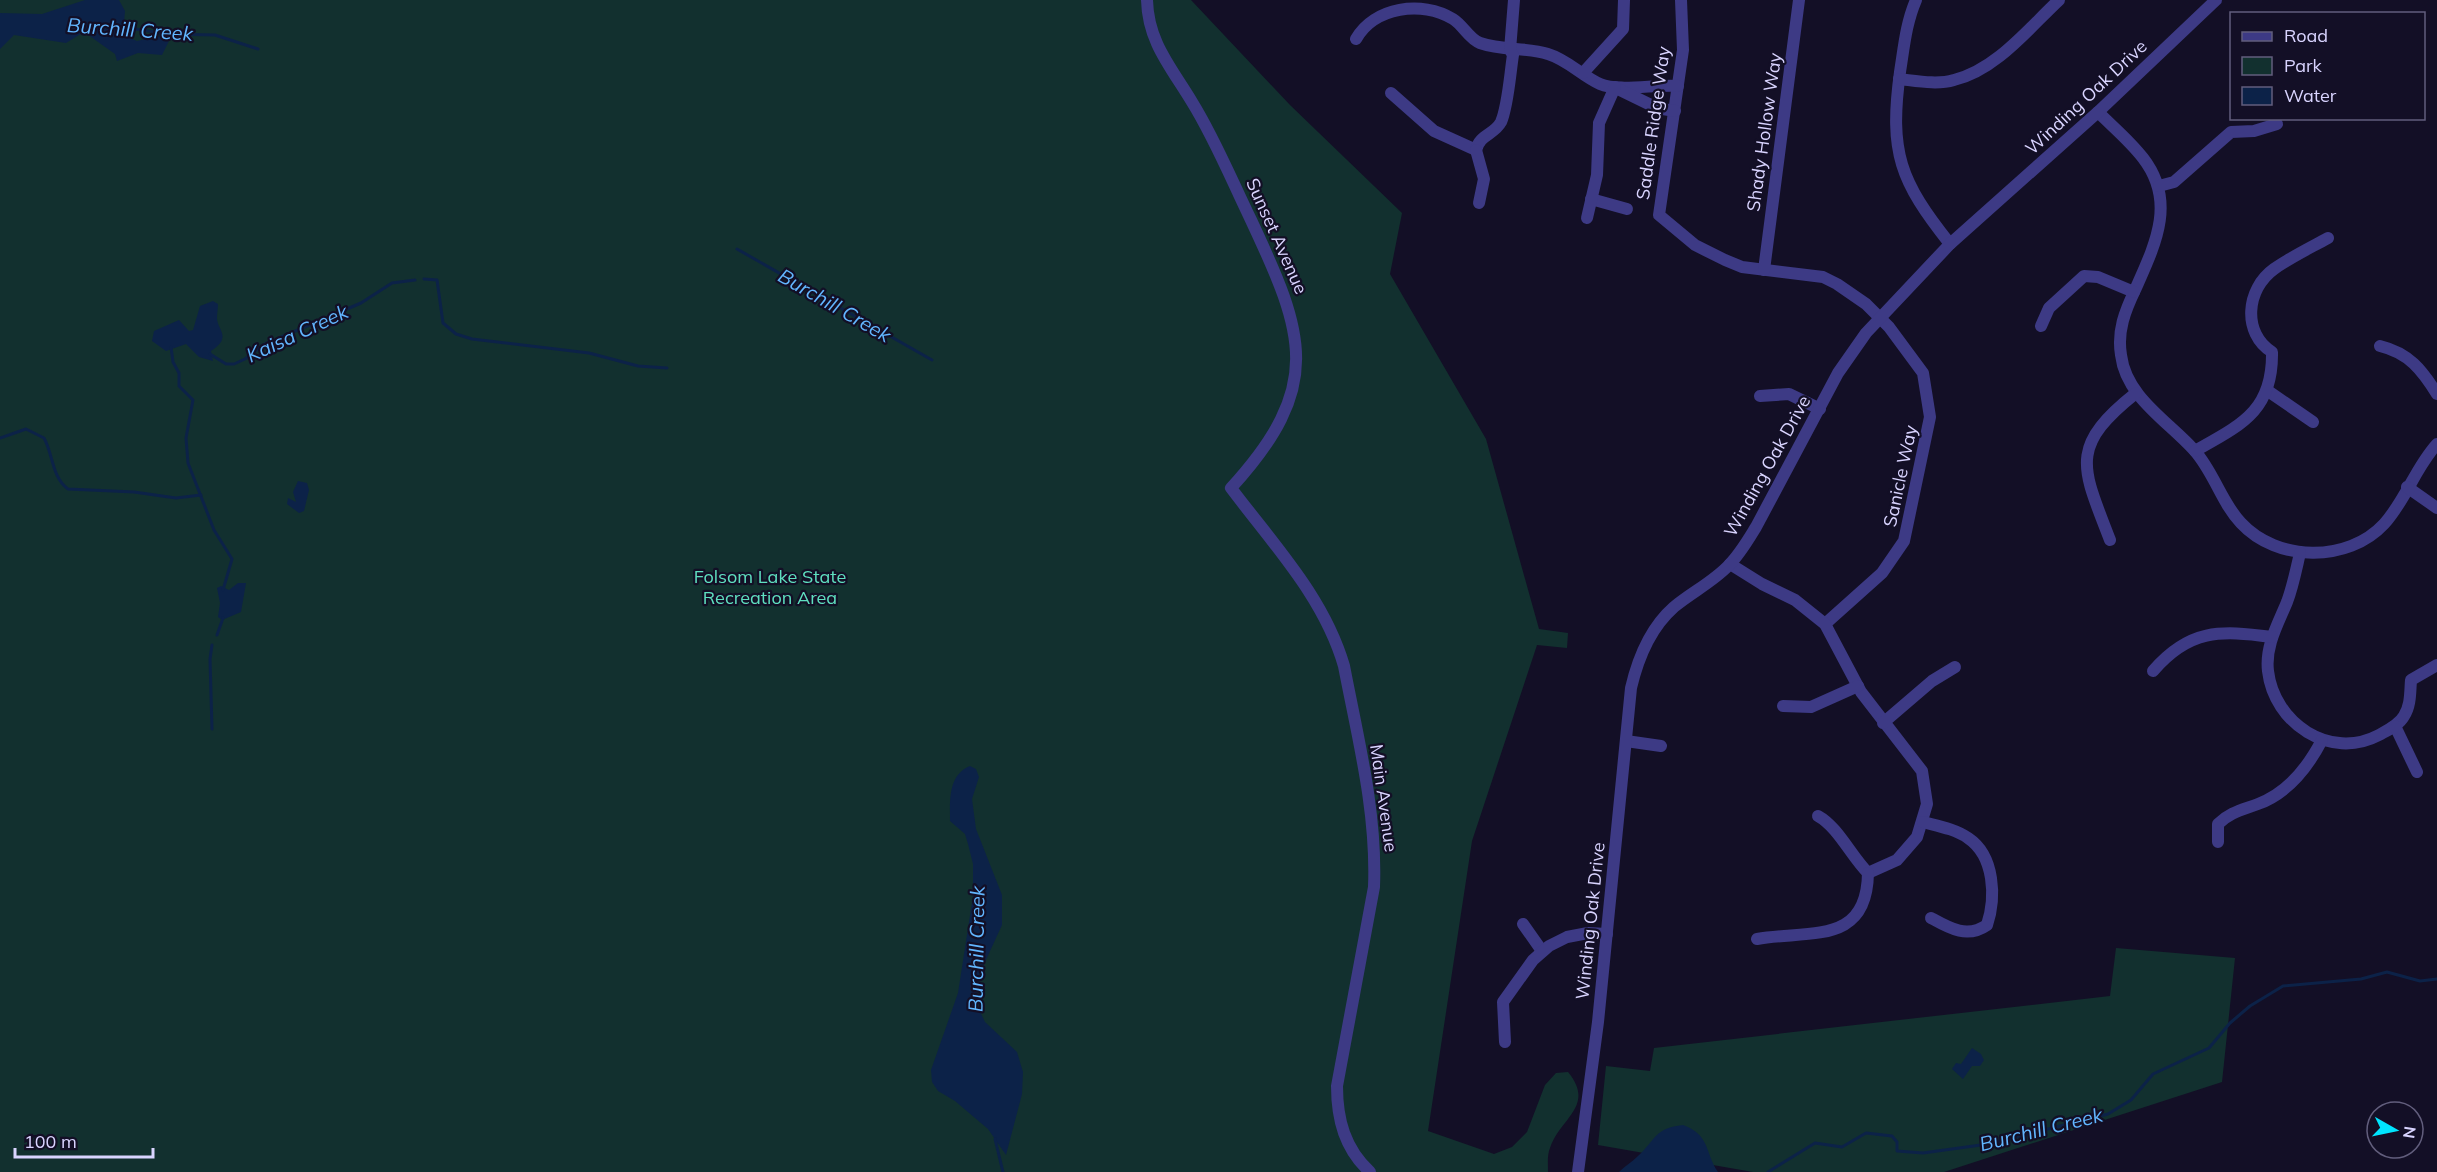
<svg xmlns="http://www.w3.org/2000/svg" width="2437" height="1172" font-family="Mulish,sans-serif">
<rect width="100%" height="100%" fill="#130f26"/>
<g fill="#12302f">
<path d="M 0,0 L 1191,0 L 1290,105 L 1402,213 L 1390,274 L 1486,439 L 1539,629 L 1568,633 L 1567,648 L 1537,645 L 1472,841 L 1428,1131 L 1494,1154 L 1512,1147 L 1527,1132 L 1545,1085 L 1556,1073 L 1568,1072 C 1596,1106 1560,1118 1550,1148 C 1547,1155 1548,1165 1548,1172 L 0,1172 Z"/>
<polygon points="2116,948 2235,958 2222,1082 1944,1172 1753,1172 1598,1145 1606,1066 1650,1071 1654,1048 2110,996"/>
</g>
<g fill="#0c2248">
<polygon points="85,0 119,0 125,11 123,35 137,41 158,36 170,39 162,55 138,53 117,61 115,54 84,32 66,43 14,35 0,49 0,13 42,14"/>
<path d="M 213,301 L 218,304 C 218,309 217,313 217,318 C 217,330 233,337 211,351 L 213,361 L 199,357 L 186,344 L 166,351 L 152,341 L 154,331 L 179,320 L 189,331 L 193,330 L 200,306 Z"/>
<polygon points="298,481 307,483 309,490 304,511 299,513 287,504 288,498 296,502 293,492"/>
<polygon points="238,583 246,583 241,612 222,620 218,617 220,603 217,588 221,586 229,590"/>
<path d="M 970,766 L 976,769 L 979,777 L 972,799 L 976,829 L 1002,895 L 1002,925 L 979,975 L 976,1003 L 985,1022 L 1017,1052 L 1023,1072 L 1022,1094 L 1006,1155 L 988,1129 L 955,1101 L 938,1091 L 932,1082 L 931,1070 L 958,993 L 973,896 L 973,864 L 968,844 L 965,834 L 950,821 C 950,800 948,775 970,766 Z"/>
<polygon points="1972,1048 1981,1054 1984,1060 1980,1066 1972,1066 1963,1079 1952,1069 1956,1063 1961,1064"/>
<path d="M 1683,1125 C 1711,1136 1704,1151 1718,1172 L 1619,1172 C 1625,1166 1632,1162 1638,1156 C 1656,1139 1655,1128 1683,1125 Z"/>
</g>
<g fill="none" stroke-linecap="round" stroke-linejoin="round">
<g stroke="#0c2248" stroke-width="3">
<polyline points="122,27 168,34 215,35 258,49"/>
<polyline points="737,249 932,360"/>
<polyline points="424,279 437,280 443,323 456,334 472,339 589,353 638,366 667,368"/>
<polyline points="171,347 173,362 179,373 179,386 193,400 186,438 188,463 214,530 232,559 223,590"/>
<polyline points="210,354 226,364 234,364 245,359 265,344 361,303 392,283 415,280"/>
<path d="M 0,438 L 26,429 L 44,438 C 53,454 52,478 68,489 L 134,492 L 176,498 L 201,495"/>
<polyline points="217,635 223,618"/>
<polyline points="212,645 210,659 212,729"/>
<polyline points="995,1139 1003,1172"/>
<polyline points="1768,1172 1815,1143 1842,1147 1866,1133 1892,1136 1897,1142 1897,1151 1923,1153 1988,1144 2108,1114 2131,1100 2153,1074 2209,1048 2230,1023 2250,1006 2283,986 2361,979 2387,972 2420,981 2437,979"/>
</g>
<g stroke="#3d3a85" stroke-width="12">
<path d="M 1147,0 C 1148,42 1171,67 1192,102 C 1215,139 1232,181 1251,220 C 1305,335 1324,386 1231,488 C 1273,544 1324,597 1344,666 C 1358,739 1377,812 1374,887 L 1337,1086 C 1337,1120 1345,1149 1370,1172"/>
<polyline points="1681,0 1683,50 1659,215 1695,245 1725,260 1742,267 1823,277 1837,284 1866,304 1889,327 1923,373 1930,417 1904,541 1882,573 1825,624"/>
<path d="M 1916,0 C 1906,23 1904,47 1900,72 C 1889,153 1900,181 1950,244"/>
<path d="M 1356,39 C 1374,7 1422,0 1453,19 C 1463,25 1469,39 1480,43 C 1502,51 1527,47 1548,54 C 1568,60 1582,76 1600,84 C 1619,92 1656,84 1678,86"/>
<polyline points="1583,73 1623,29 1624,0"/>
<path d="M 1899,79 C 1917,81 1937,85 1954,80 C 1996,70 2029,28 2059,0"/>
<polyline points="1616,88 1657,108 1675,111"/>
<polyline points="1391,93 1434,131 1476,150"/>
<path d="M 2098,112 C 2113,127 2130,141 2143,158 C 2177,202 2155,245 2135,290 C 2125,311 2117,331 2121,355 C 2126,397 2168,421 2194,450 C 2214,472 2221,502 2241,523 C 2277,562 2348,563 2384,524 C 2406,500 2415,468 2437,444"/>
<path d="M 1476,150 C 1480,134 1494,135 1501,122 C 1508,106 1510,74 1513,55 L 1510,50 L 1514,0"/>
<polyline points="1476,150 1484,179 1479,203"/>
<polyline points="2159,186 2174,182 2231,132 2254,131 2277,124"/>
<polyline points="1591,199 1627,209"/>
<polyline points="1587,218 1597,175 1599,123 1615,87"/>
<polyline points="1764,270 1799,0"/>
<polyline points="2041,326 2049,308 2084,276 2098,277 2134,292"/>
<path d="M 2380,346 C 2409,353 2422,370 2437,394"/>
<polyline points="2268,391 2313,422"/>
<polyline points="1760,396 1789,394 1820,409"/>
<path d="M 2195,451 C 2241,425 2273,411 2272,352 C 2242,333 2246,289 2274,269 C 2291,257 2310,248 2328,238"/>
<polyline points="2407,487 2437,508"/>
<path d="M 2110,540 C 2082,467 2068,447 2136,393"/>
<path d="M 2300,553 C 2296,570 2293,586 2287,602 C 2278,624 2265,646 2268,671 C 2274,723 2330,761 2379,735 C 2388,730 2399,725 2404,716 C 2411,705 2410,692 2411,680 L 2437,665"/>
<polyline points="1730,564 1762,584 1795,600 1825,624 1861,692 1922,771 1927,804 1917,837 1897,860 1868,873"/>
<path d="M 2153,671 C 2189,629 2220,630 2272,637"/>
<polyline points="1783,706 1811,707 1858,686"/>
<polyline points="1883,723 1932,681 1955,667"/>
<polyline points="2395,726 2417,772"/>
<polyline points="1626,741 1661,746"/>
<path d="M 1818,816 C 1838,827 1851,856 1868,873"/>
<path d="M 1923,822 C 1938,826 1955,829 1968,838 C 1995,856 1996,898 1987,925 C 1967,939 1949,928 1931,918"/>
<path d="M 2218,842 L 2218,824 C 2230,812 2242,810 2258,804 C 2288,793 2308,767 2322,740"/>
<polyline points="1523,924 1542,951"/>
<path d="M 1757,939 C 1811,930 1867,945 1868,873"/>
<polyline points="1505,1042 1503,1002 1533,960 1549,946 1567,937 1588,933 1607,934"/>
<path d="M 1578,1172 L 1598,1022 L 1631,688 C 1638,658 1650,628 1674,607 C 1692,592 1713,582 1729,565 C 1740,554 1748,540 1756,527 L 1838,373 L 1866,333 L 1950,244 L 2098,112 L 2216,0"/>
</g>
</g>
<g text-anchor="middle" dominant-baseline="central" stroke-width="4.5" stroke-linejoin="round" paint-order="stroke">
<g font-size="18" fill="#d9d4ff" stroke="#130f26">
<text transform="translate(2086 97) rotate(-43)">Winding Oak Drive</text>
<text transform="translate(1653 123) rotate(-82)">Saddle Ridge Way</text>
<text transform="translate(1764 132) rotate(-82)">Shady Hollow Way</text>
<text transform="translate(1277 236) rotate(66)">Sunset Avenue</text>
<text transform="translate(1767 466) rotate(-61)">Winding Oak Drive</text>
<text transform="translate(1900 476) rotate(-78)">Sanicle Way</text>
<text transform="translate(1384 798) rotate(82)">Main Avenue</text>
<text transform="translate(1590 921) rotate(-84)">Winding Oak Drive</text>
</g>
<g font-size="18" fill="#5fe0c0" stroke="#130f26">
<text x="770" y="576">Folsom Lake State<tspan x="770" dy="21">Recreation Area</tspan></text>
</g>
<g font-size="20" font-style="italic" fill="#62b6ff" stroke="#130f26">
<text transform="translate(130 29) rotate(4)">Burchill Creek</text>
<text transform="translate(835 305) rotate(30)">Burchill Creek</text>
<text transform="translate(297 333) rotate(-25)">Kaisa Creek</text>
<text transform="translate(976 949) rotate(-89)">Burchill Creek</text>
<text transform="translate(2041 1129) rotate(-14)">Burchill Creek</text>
</g>
</g>
<rect x="2230" y="12" width="195" height="108" fill="#130f26" stroke="#625e7d" stroke-width="1.5"/>
<rect x="2242" y="32" width="30" height="9" fill="#3d3a85" stroke="#625e7d" stroke-width="1.5"/>
<text x="2284" y="42" font-size="18" fill="#d9d4ff">Road</text>
<rect x="2242" y="57" width="30" height="18" fill="#12302f" stroke="#625e7d" stroke-width="1.5"/>
<text x="2284" y="72" font-size="18" fill="#d9d4ff">Park</text>
<rect x="2242" y="87" width="30" height="18" fill="#0c2248" stroke="#625e7d" stroke-width="1.5"/>
<text x="2284" y="102" font-size="18" fill="#d9d4ff">Water</text>
<g transform="translate(2395 1130) rotate(99)"><circle r="28" fill="#130f26" stroke="#625e7d" stroke-width="1.5"/>
<path d="M0-4.5L10 22L0 15L-10 22Z" fill="#00e5ff"/>
<text y="-9" font-size="16" font-weight="bold" text-anchor="middle" fill="#d9d4ff">N</text>
</g>
<path d="M15 1148v9h138v-9" fill="none" stroke="#d9d4ff" stroke-width="3"/>
<text x="24" y="1148" font-size="18" fill="#d9d4ff" stroke="#130f26" stroke-width="4.5" paint-order="stroke">100 m</text>
</svg>
